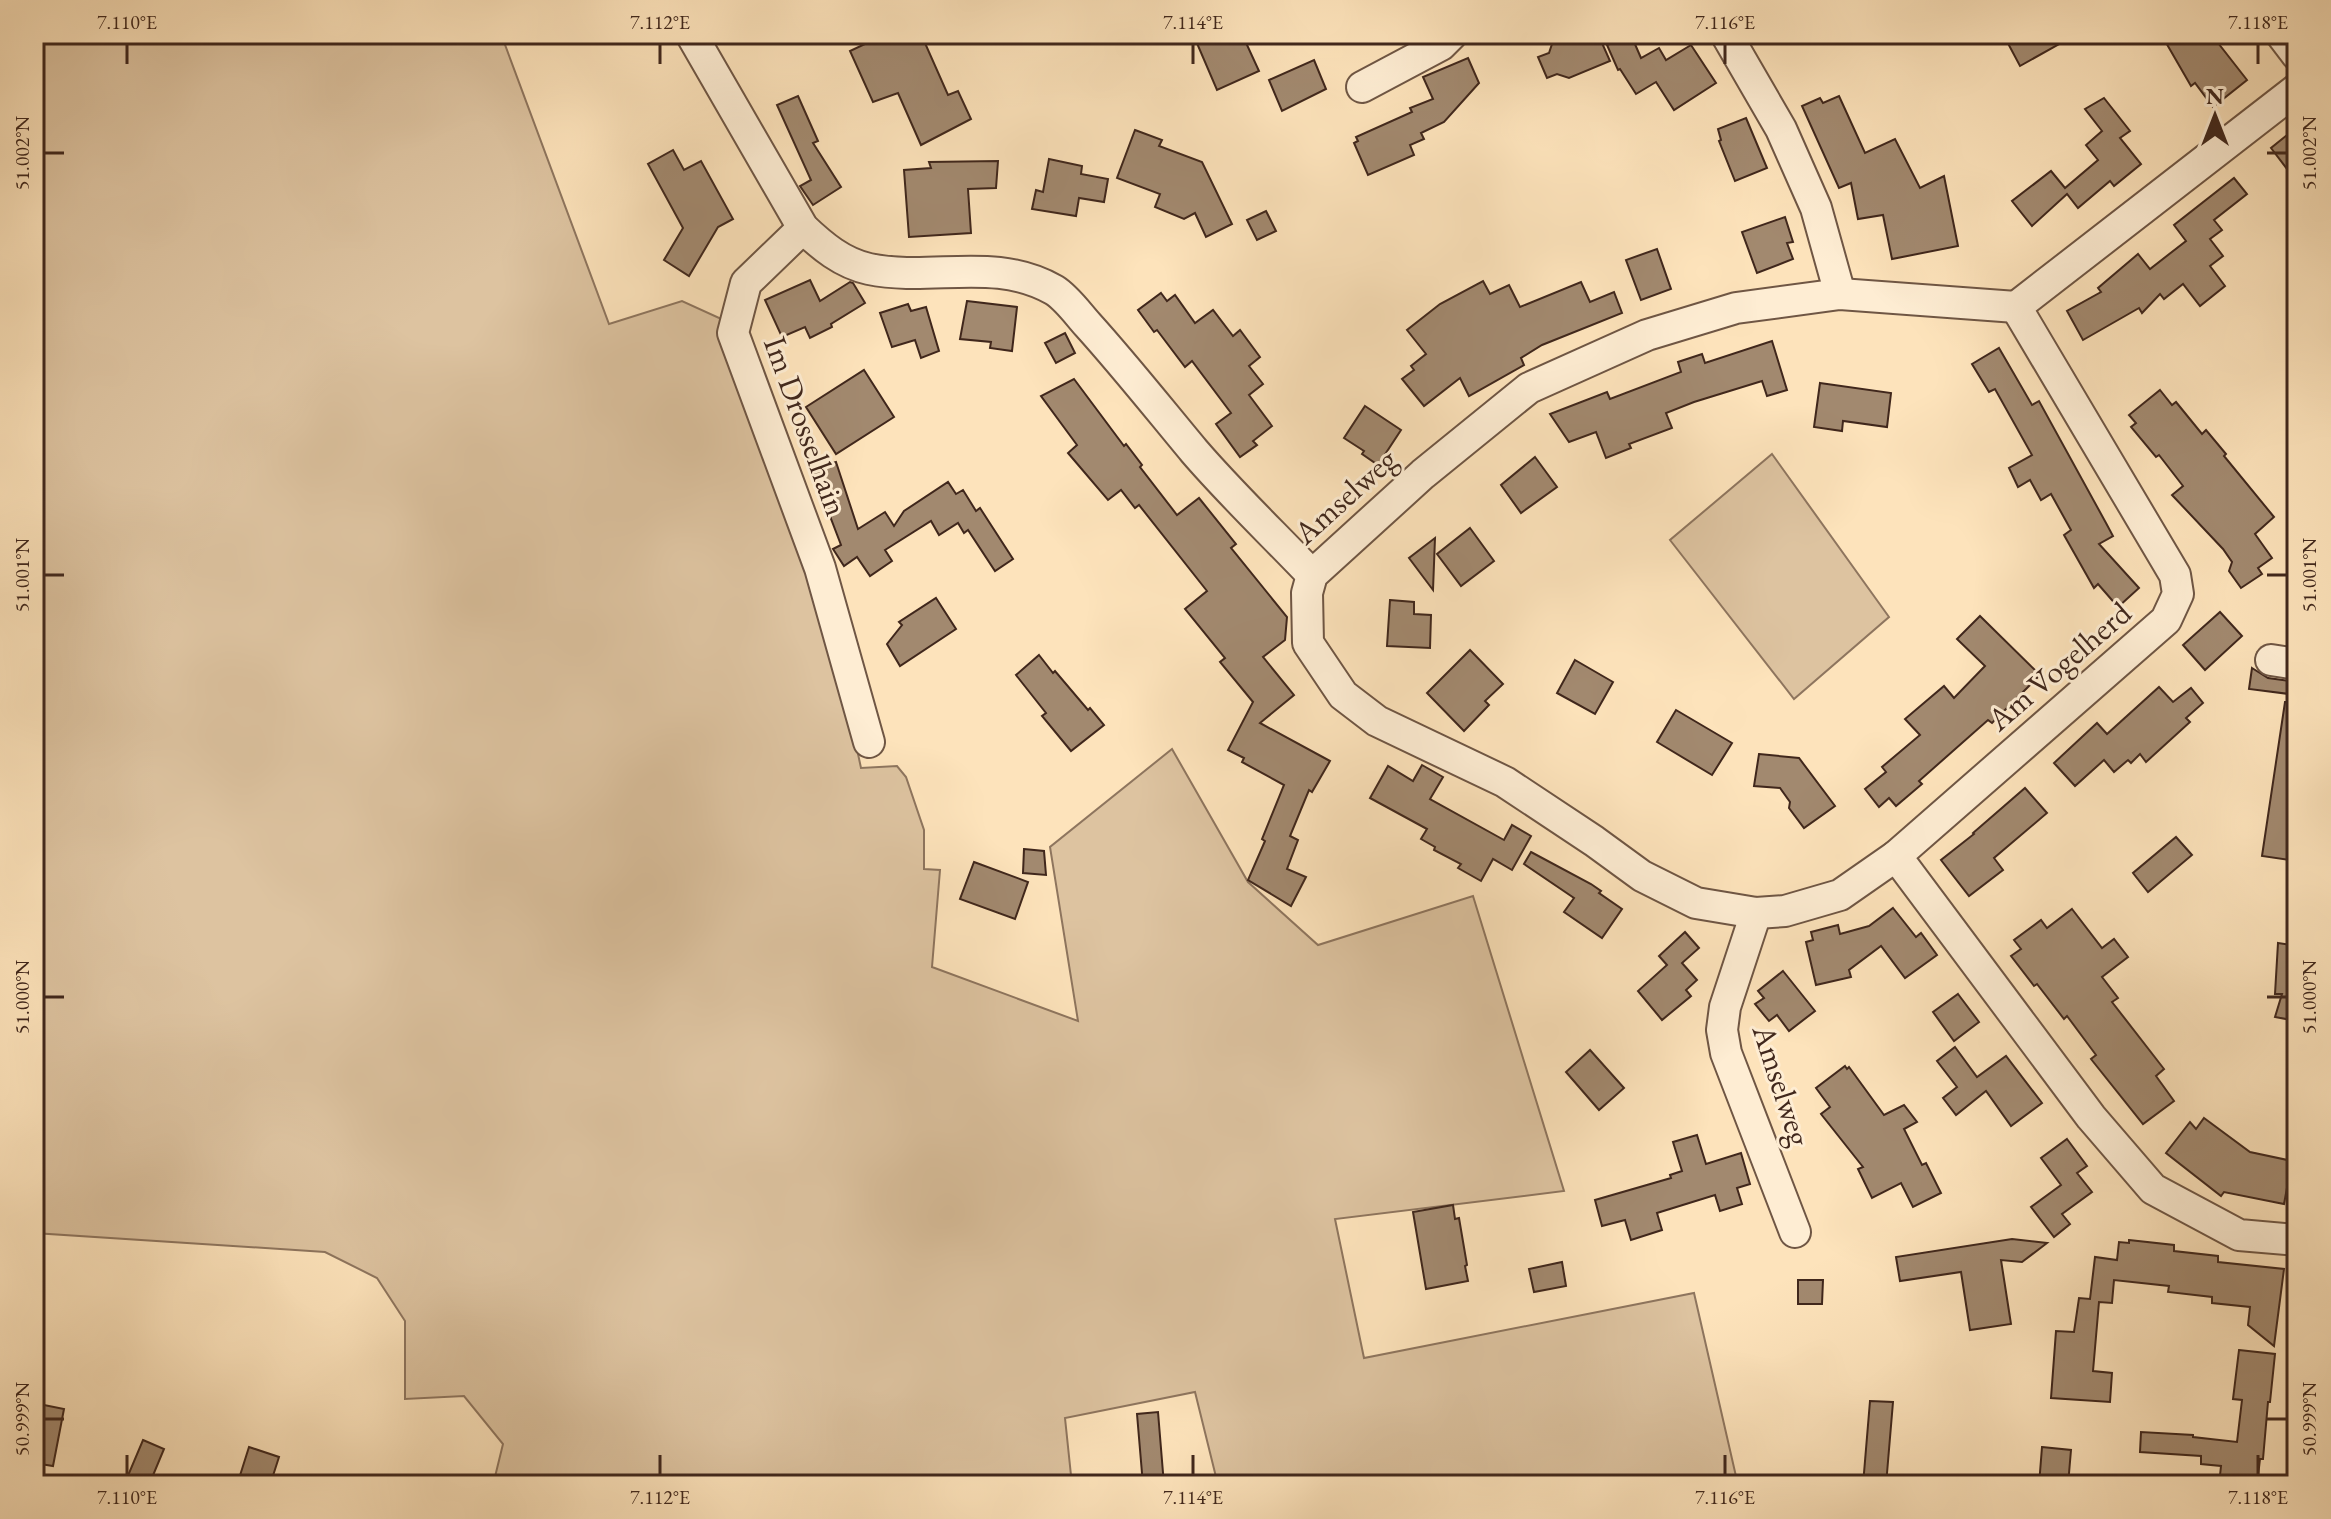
<svg xmlns="http://www.w3.org/2000/svg" width="2331" height="1519" font-family="'EB Garamond',serif">
<rect width="100%" height="100%" fill="#fde3bb"/>
<filter id="stains"><feTurbulence type="fractalNoise" baseFrequency=".0025" numOctaves="4"/><feColorMatrix values="0 0 0 0 .2 0 0 0 0 .09 0 0 0 0 .02 0 0 0 .5 -.17"/></filter>
<radialGradient id="worn" r=".72"><stop offset=".6" stop-color="#630" stop-opacity="0"/><stop offset="1" stop-color="#630" stop-opacity=".3"/></radialGradient>
<g fill="#ddc3a0" stroke="#8e755e" stroke-width="2">
<polygon points="34,34 501,34 609,324 682,301 728,322 837,655 861,768 897,766 906,777 924,830 924,869 940,870 932,967 1078,1021 1050,847 1172,749 1248,882 1318,945 1473,896 1564,1191 1335,1219 1364,1358 1694,1293 1738,1485 1218,1485 1195,1392 1065,1418 1072,1485 493,1485 503,1444 464,1396 405,1399 405,1321 377,1278 325,1252 34,1233"/>
<polygon points="1772,454 1889,617 1794,699 1670,540"/>
</g>
<g fill="#a2896f" stroke="#40271c" stroke-width="2">
<polygon points="886,34 921,34 948,95 958,91 971,119 921,145 898,93 873,102 850,51"/>
<polygon points="1212,34 1242,34 1259,71 1217,90 1196,41"/>
<polygon points="1571,34 1598,34 1610,61 1569,78 1557,74 1547,78 1538,57 1549,53 1553,41"/>
<polygon points="2003,34 2077,34 2020,66"/>
<polygon points="2161,34 2211,34 2247,80 2213,107 2195,83 2191,86"/>
<polygon points="1631,35 1641,58 1659,48 1666,60 1691,45 1716,83 1674,110 1656,82 1636,94 1620,69 1618,70 1607,45"/>
<polygon points="1468,58 1479,83 1444,122 1421,133 1424,139 1410,145 1414,155 1368,175 1354,143 1358,141 1356,137 1412,112 1410,108 1433,99 1423,77"/>
<polygon points="1314,60 1326,89 1282,111 1269,80"/>
<polygon points="798,96 818,141 813,143 841,187 813,205 800,186 811,180 777,105"/>
<polygon points="1839,96 1865,153 1895,139 1920,188 1944,176 1958,246 1892,259 1883,215 1858,219 1851,183 1839,188 1802,106 1820,98 1823,103"/>
<polygon points="2104,98 2130,131 2120,138 2141,164 2114,186 2110,181 2078,208 2067,194 2032,226 2012,201 2051,171 2065,188 2098,160 2086,145 2102,131 2085,109"/>
<polygon points="1746,118 1767,168 1735,181 1719,141 1721,140 1718,129"/>
<polygon points="2297,127 2297,182 2271,148"/>
<polygon points="1135,130 1162,140 1159,146 1202,162 1232,224 1206,237 1195,213 1184,219 1155,207 1160,194 1117,178"/>
<polygon points="673,150 684,170 701,161 733,219 718,227 689,276 664,260 683,228 648,164"/>
<polygon points="1049,159 1082,166 1081,174 1108,179 1104,202 1079,198 1076,216 1032,209 1036,190 1043,192"/>
<polygon points="998,161 996,188 968,189 971,233 909,237 904,170 931,168 929,162"/>
<polygon points="2234,178 2247,194 2214,220 2222,230 2210,239 2223,256 2210,266 2225,286 2200,306 2183,284 2164,299 2160,294 2142,313 2139,308 2083,340 2067,311 2101,292 2098,288 2138,254 2150,269 2186,241 2174,225"/>
<polygon points="1266,211 1276,231 1257,240 1247,220"/>
<polygon points="1785,217 1793,242 1787,243 1793,259 1757,273 1742,232"/>
<polygon points="1657,249 1671,289 1641,300 1626,260"/>
<polygon points="810,280 820,301 850,282 853,283 865,303 831,324 832,327 810,338 805,327 782,337 765,300"/>
<polygon points="1483,281 1490,294 1509,285 1520,307 1581,282 1590,302 1614,292 1622,313 1542,345 1521,358 1524,365 1469,396 1460,378 1424,406 1402,379 1414,370 1411,366 1426,354 1407,330 1440,304"/>
<polygon points="1161,293 1167,301 1175,295 1195,323 1213,310 1233,336 1240,330 1260,357 1249,366 1263,384 1249,395 1272,426 1253,441 1257,445 1240,457 1216,424 1231,413 1192,361 1185,367 1157,330 1154,332 1138,310"/>
<polygon points="967,301 1017,307 1012,351 990,348 991,342 960,339"/>
<polygon points="908,304 911,311 926,307 939,351 921,358 915,340 892,347 880,313"/>
<polygon points="1065,333 1075,353 1056,363 1045,343"/>
<polygon points="1772,341 1787,390 1767,396 1762,381 1694,402 1666,413 1672,428 1629,444 1631,448 1606,458 1596,432 1569,442 1550,414 1607,392 1610,399 1681,372 1678,362 1702,354 1705,363"/>
<polygon points="1999,348 2032,405 2039,401 2106,523 2113,536 2099,544 2139,588 2118,607 2098,584 2094,588 2064,535 2071,530 2051,494 2041,500 2030,480 2018,487 2009,468 2032,455 1995,389 1989,392 1972,364"/>
<polygon points="864,370 894,417 836,454 806,407"/>
<polygon points="1074,379 1124,446 1126,444 1142,465 1140,467 1177,515 1199,498 1236,544 1231,548 1287,617 1285,640 1263,657 1294,695 1260,723 1330,761 1312,792 1309,790 1290,836 1298,840 1287,869 1306,877 1291,906 1248,880 1265,841 1262,839 1284,785 1242,762 1244,758 1228,750 1253,702 1220,662 1225,658 1185,609 1207,591 1139,505 1135,508 1121,490 1108,500 1068,453 1077,445 1041,396"/>
<polygon points="1820,383 1891,393 1887,427 1843,421 1842,431 1814,427"/>
<polygon points="2160,390 2172,405 2176,402 2202,434 2206,430 2226,454 2224,456 2274,517 2255,534 2272,558 2258,568 2262,574 2241,588 2229,571 2232,562 2223,549 2172,495 2183,486 2159,455 2156,457 2131,427 2136,423 2129,415"/>
<polygon points="1365,406 1401,430 1378,465 1362,454 1364,451 1344,438"/>
<polygon points="1535,457 1557,487 1521,513 1501,485"/>
<polygon points="836,462 858,529 885,512 894,526 904,511 948,482 956,494 963,490 976,511 980,508 1013,559 995,571 968,530 964,533 958,523 939,535 931,521 885,550 892,561 870,576 857,557 844,566 833,549 841,545 812,469"/>
<polygon points="1470,528 1494,561 1461,586 1437,554"/>
<polygon points="1435,538 1433,590 1409,558"/>
<polygon points="936,598 956,629 900,666 887,644 902,625 899,622"/>
<polygon points="1390,600 1414,602 1414,614 1431,615 1430,648 1387,646"/>
<polygon points="2220,612 2242,636 2205,670 2183,645"/>
<polygon points="1980,616 2040,675 1992,723 1988,720 1919,781 1922,784 1896,806 1889,798 1879,807 1865,789 1886,772 1882,767 1920,735 1905,719 1944,686 1954,698 1985,666 1957,639"/>
<polygon points="1470,650 1503,684 1485,701 1489,705 1464,731 1427,693"/>
<polygon points="1039,655 1053,673 1055,671 1088,710 1090,708 1104,725 1071,751 1042,716 1046,713 1016,675"/>
<polygon points="1575,660 1613,682 1595,714 1557,693"/>
<polygon points="2252,668 2268,678 2297,682 2297,695 2249,689"/>
<polygon points="2159,687 2173,702 2191,688 2203,703 2186,718 2190,722 2146,762 2140,754 2131,763 2128,760 2114,772 2104,760 2075,786 2054,763 2097,723 2107,734"/>
<polygon points="2285,702 2297,702 2297,861 2262,856"/>
<polygon points="1676,710 1732,743 1712,775 1657,742"/>
<polygon points="1759,754 1799,758 1835,806 1804,828 1789,808 1790,802 1780,788 1754,786"/>
<polygon points="1422,765 1443,777 1430,799 1504,840 1512,825 1531,836 1512,870 1493,859 1481,881 1458,868 1461,864 1434,850 1435,847 1421,839 1427,829 1370,798 1388,766 1413,781"/>
<polygon points="2025,788 2047,813 1994,858 2003,870 1969,896 1941,860 1974,834 1973,833"/>
<polygon points="2176,837 2192,855 2148,892 2133,873"/>
<polygon points="1024,849 1044,851 1046,875 1023,873"/>
<polygon points="1531,852 1591,884 1601,891 1599,893 1622,909 1602,938 1564,912 1574,898 1524,864"/>
<polygon points="974,862 1028,882 1015,919 960,899"/>
<polygon points="1893,908 1916,937 1921,933 1937,955 1905,978 1881,946 1849,970 1851,977 1816,985 1806,942 1813,940 1811,932 1838,925 1840,934 1869,926"/>
<polygon points="2072,909 2102,948 2114,939 2128,957 2102,977 2118,998 2112,1002 2164,1069 2156,1076 2174,1101 2143,1124 2091,1059 2096,1055 2067,1016 2064,1019 2037,984 2034,986 2011,956 2021,949 2014,940 2041,920 2047,928"/>
<polygon points="1685,932 1699,948 1682,963 1697,980 1686,990 1691,996 1662,1020 1638,991 1667,965 1659,956"/>
<polygon points="2278,943 2297,946 2297,1021 2275,1017 2282,994 2275,994"/>
<polygon points="1783,971 1815,1011 1789,1031 1777,1015 1769,1021 1755,1004 1764,998 1758,991"/>
<polygon points="1958,994 1979,1022 1954,1041 1933,1012"/>
<polygon points="1955,1047 1977,1077 2006,1056 2042,1103 2011,1126 1986,1091 1956,1115 1943,1098 1957,1087 1937,1061"/>
<polygon points="1590,1050 1624,1088 1599,1110 1566,1072"/>
<polygon points="1845,1066 1847,1069 1849,1067 1884,1115 1904,1105 1917,1122 1904,1129 1922,1165 1926,1163 1941,1193 1913,1207 1901,1183 1872,1198 1858,1169 1863,1167 1821,1114 1830,1107 1816,1088"/>
<polygon points="2204,1118 2250,1152 2292,1161 2284,1204 2224,1192 2221,1196 2166,1153 2190,1122 2196,1129"/>
<polygon points="1697,1135 1706,1164 1741,1153 1750,1184 1737,1188 1742,1204 1720,1211 1715,1195 1657,1213 1662,1230 1631,1240 1625,1220 1602,1226 1595,1200 1671,1178 1670,1175 1682,1171 1673,1142"/>
<polygon points="2067,1139 2087,1166 2077,1173 2092,1192 2062,1214 2070,1224 2054,1237 2031,1207 2061,1185 2041,1158"/>
<polygon points="1453,1205 1455,1219 1459,1218 1467,1265 1465,1266 1468,1281 1426,1289 1413,1212"/>
<polygon points="2012,1239 2047,1243 2022,1262 2001,1260 2011,1324 1970,1330 1961,1272 1900,1281 1896,1257"/>
<polygon points="2129,1240 2174,1245 2174,1251 2218,1256 2218,1262 2284,1269 2274,1346 2248,1325 2250,1307 2212,1303 2212,1297 2168,1292 2169,1286 2114,1280 2112,1303 2099,1302 2093,1371 2112,1373 2110,1402 2051,1398 2056,1331 2074,1332 2079,1298 2090,1299 2095,1257 2117,1260 2119,1242 2129,1243"/>
<polygon points="1562,1262 1566,1286 1534,1292 1529,1269"/>
<polygon points="1798,1280 1823,1280 1822,1304 1798,1304"/>
<polygon points="2239,1350 2275,1354 2270,1402 2268,1402 2263,1459 2260,1459 2257,1485 2219,1485 2221,1466 2201,1464 2201,1456 2140,1452 2141,1432 2193,1435 2193,1437 2237,1442 2242,1400 2233,1399"/>
<polygon points="1870,1401 1893,1402 1886,1485 1863,1485"/>
<polygon points="34,1403 64,1409 53,1466 34,1463"/>
<polygon points="1158,1412 1164,1485 1143,1485 1137,1414"/>
<polygon points="143,1440 164,1449 149,1485 124,1485"/>
<polygon points="249,1447 279,1457 270,1485 237,1485"/>
<polygon points="2042,1447 2071,1450 2068,1485 2039,1485"/>
</g>
<g fill="none" stroke-linecap="round" stroke-linejoin="round">
<defs>
<g id="minor">
<path d="M 691,34 L 803,228 C 822,246 842,263 869,269 C 933,282 994,256 1054,290 C 1067,298 1078,314 1088,325 C 1125,366 1159,409 1194,451 C 1231,494 1273,534 1312,575"/>
<polyline points="1726,34 1781,129 1816,208 1840,294"/>
<polyline points="2281,34 2297,55"/>
<polyline points="1362,87 1441,45 1452,34"/>
<polyline points="2297,89 2016,307 2175,575 2178,594 2166,620 1896,856 2091,1117 2153,1189 2239,1235 2297,1240"/>
<polyline points="803,228 746,283 733,333 820,568 869,742"/>
<polyline points="2271,660 2297,664"/>
<polyline points="1896,856 1840,895 1785,911 1756,913 1696,903 1642,876 1594,841 1505,782 1377,721 1343,695 1308,643 1307,593 1312,575 1423,474 1529,388 1647,335 1736,308 1840,294 2016,307"/>
<polyline points="1756,913 1725,1007 1722,1030 1726,1053 1795,1232"/>
</g>
</defs>
<use href="#minor" stroke="#6f5644" stroke-width="34"/>
<use href="#minor" stroke="#feedd3" stroke-width="30"/>
</g>
<path fill="none" stroke="#40271c" stroke-width="3" d="M 127,44 L 127,64M 660,44 L 660,64M 1193,44 L 1193,64M 1725,44 L 1725,64M 2258,44 L 2258,64M 44,153 L 64,153M 2267,153 L 2287,153M 44,575 L 64,575M 2267,575 L 2287,575M 44,997 L 64,997M 2267,997 L 2287,997M 44,1419 L 64,1419M 2267,1419 L 2287,1419M 127,1455 L 127,1475M 660,1455 L 660,1475M 1193,1455 L 1193,1475M 1725,1455 L 1725,1475M 2258,1455 L 2258,1475"/>
<g text-anchor="middle" dominant-baseline="central" stroke-width="6" stroke-linejoin="round" paint-order="stroke">
<g font-size="32" fill="#40271c" stroke="#feedd3">
<text transform="translate(806 426) rotate(70)">Im Drosselhain</text>
<text transform="translate(1345 496) rotate(-42)">Amselweg</text>
<text transform="translate(2059 666) rotate(-41)">Am Vogelherd</text>
<text transform="translate(1782 1085) rotate(72)">Amselweg</text>
</g>
</g>
<rect width="2331" height="1519" fill="none" stroke="#fde3bb" stroke-width="88"/>
<g transform="translate(2215 116)" stroke="#feedd3" stroke-width="6" paint-order="stroke">
<path d="M0-6L14 30L0 20L-14 30Z" fill="#40271c"/>
<text y="-12" font-size="22" font-weight="bold" text-anchor="middle" fill="#40271c">N</text>
</g>
<rect x="44" y="44" width="2243" height="1431" fill="none" stroke="#40271c" stroke-width="3"/>
<g font-size="20" text-anchor="middle" fill="#40271c">
<text x="127" y="29">7.110°E</text>
<text x="660" y="29">7.112°E</text>
<text x="1193" y="29">7.114°E</text>
<text x="1725" y="29">7.116°E</text>
<text x="2258" y="29">7.118°E</text>
<text transform="translate(22 153) rotate(-90)" y="7">51.002°N</text>
<text transform="translate(2309 153) rotate(-90)" y="7">51.002°N</text>
<text transform="translate(22 575) rotate(-90)" y="7">51.001°N</text>
<text transform="translate(2309 575) rotate(-90)" y="7">51.001°N</text>
<text transform="translate(22 997) rotate(-90)" y="7">51.000°N</text>
<text transform="translate(2309 997) rotate(-90)" y="7">51.000°N</text>
<text transform="translate(22 1419) rotate(-90)" y="7">50.999°N</text>
<text transform="translate(2309 1419) rotate(-90)" y="7">50.999°N</text>
<text x="127" y="1504">7.110°E</text>
<text x="660" y="1504">7.112°E</text>
<text x="1193" y="1504">7.114°E</text>
<text x="1725" y="1504">7.116°E</text>
<text x="2258" y="1504">7.118°E</text>
</g>
<rect width="100%" height="100%" filter="url(#stains)"/>
<rect width="100%" height="100%" fill="url(#worn)"/>
</svg>
